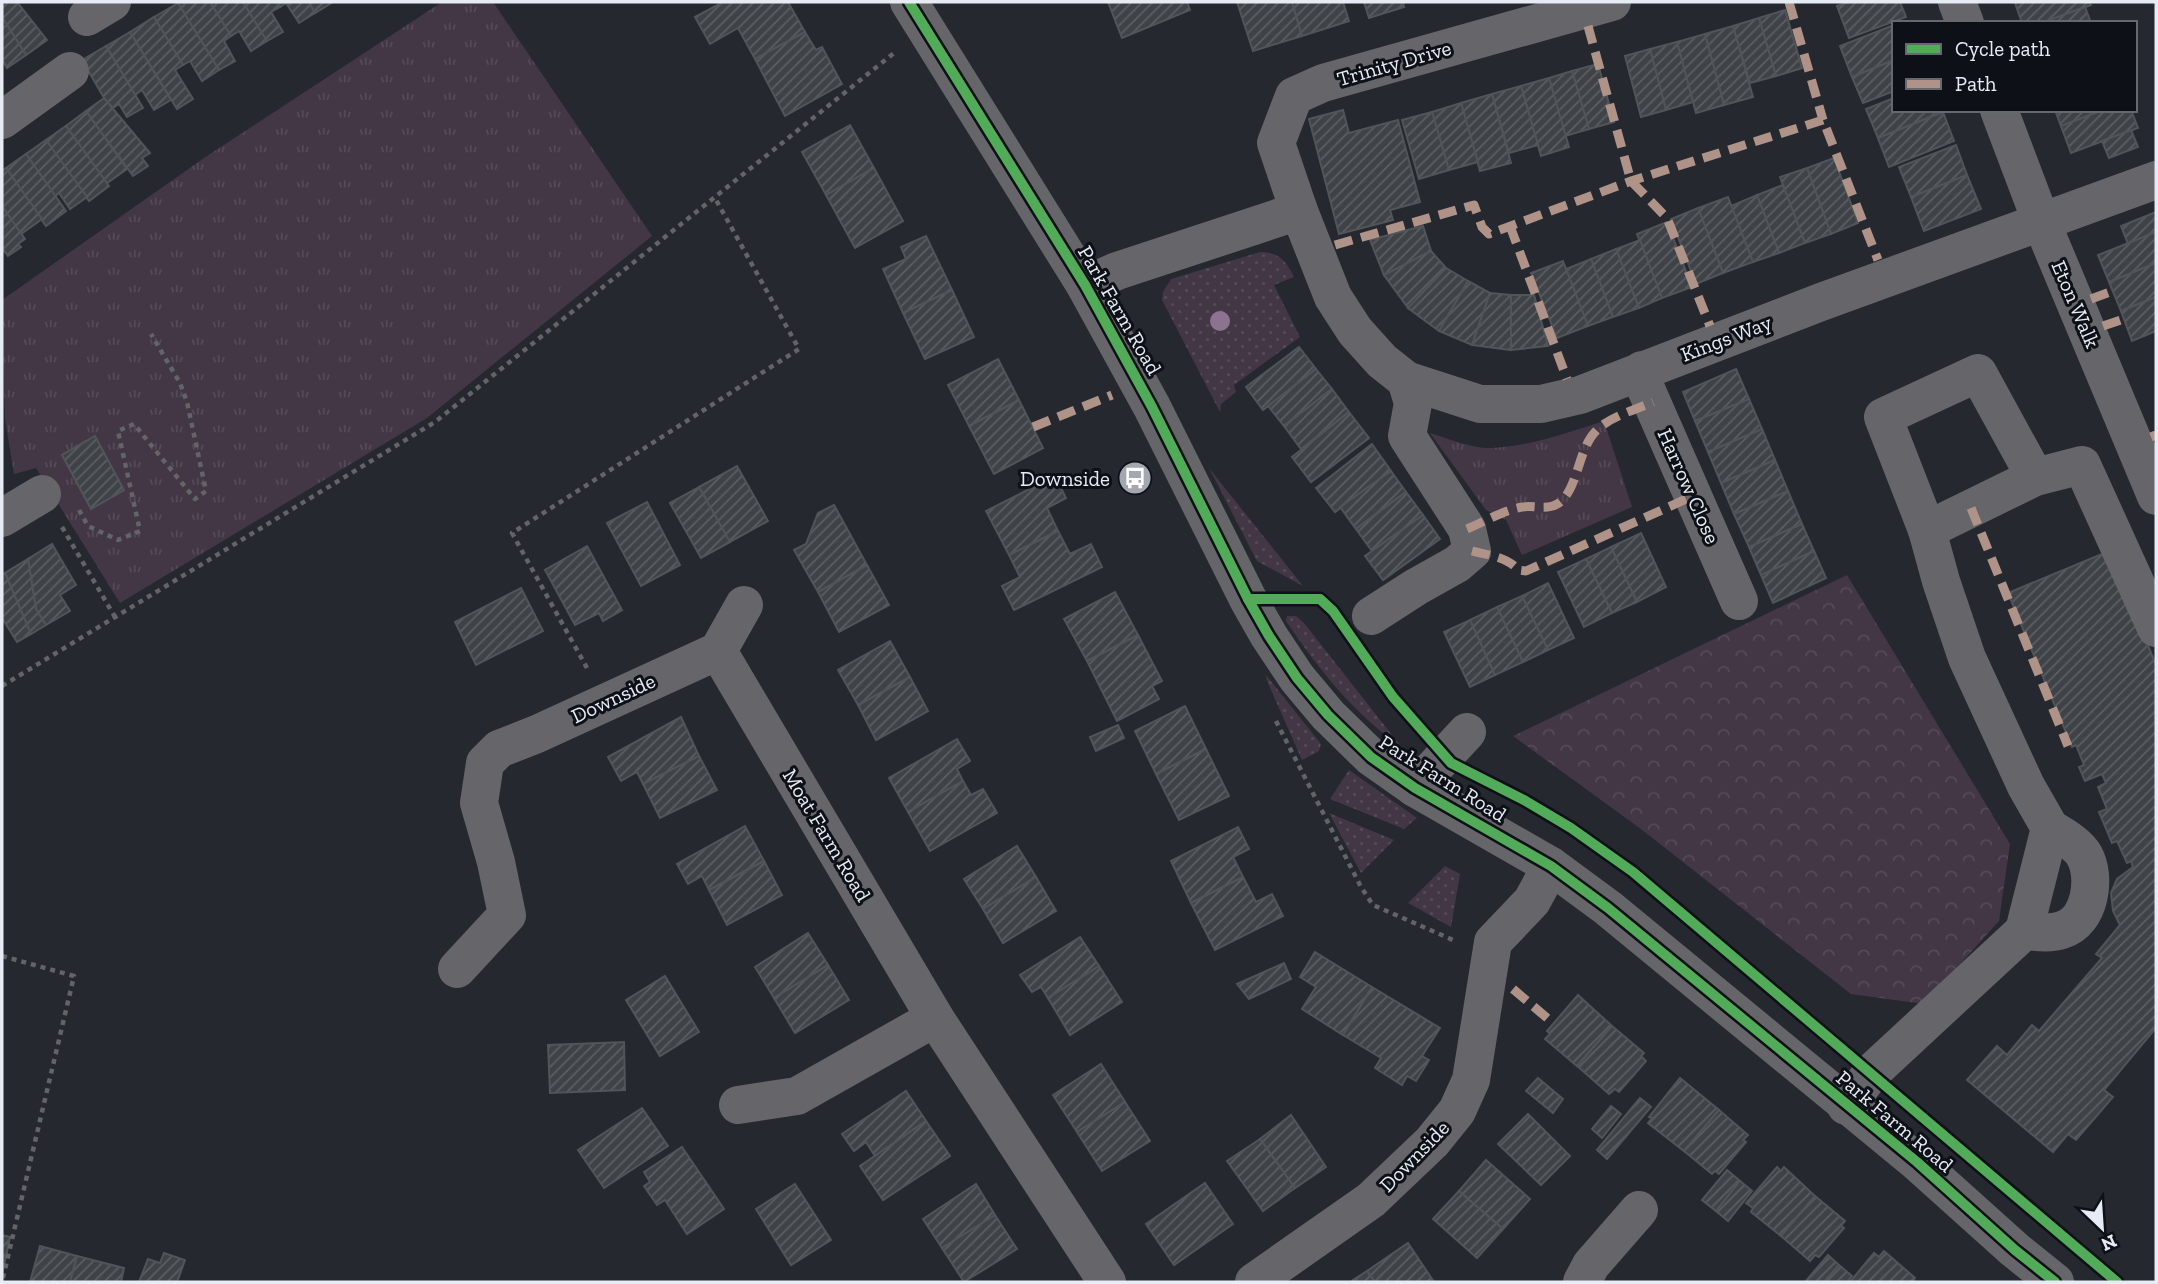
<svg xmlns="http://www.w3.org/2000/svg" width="2158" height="1284" font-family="'Zilla Slab',serif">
<defs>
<pattern id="grass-dots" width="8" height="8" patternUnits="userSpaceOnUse" patternTransform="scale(1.75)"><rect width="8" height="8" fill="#433645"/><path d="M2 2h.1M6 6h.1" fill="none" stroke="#554a57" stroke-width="1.8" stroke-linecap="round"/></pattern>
<pattern id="forest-crowns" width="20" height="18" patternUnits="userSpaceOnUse" patternTransform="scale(1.75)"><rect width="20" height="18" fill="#433645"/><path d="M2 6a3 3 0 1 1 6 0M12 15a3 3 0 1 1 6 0" fill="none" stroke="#554a57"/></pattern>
<pattern id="park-tufts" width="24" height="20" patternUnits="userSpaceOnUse" patternTransform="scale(1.75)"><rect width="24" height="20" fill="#433645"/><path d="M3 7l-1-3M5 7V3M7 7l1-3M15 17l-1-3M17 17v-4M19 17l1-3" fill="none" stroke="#554a57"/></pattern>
<pattern id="building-hatch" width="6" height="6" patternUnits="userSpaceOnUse" patternTransform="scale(1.75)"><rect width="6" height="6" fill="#3f4348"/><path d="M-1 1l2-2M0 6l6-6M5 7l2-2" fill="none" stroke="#5b5e63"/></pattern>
</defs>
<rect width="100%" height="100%" fill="#25282f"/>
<g fill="url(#grass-dots)">
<path d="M 1260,252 C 1279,252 1286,261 1294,277 L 1274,285 L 1300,337 L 1234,385 L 1236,392 L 1221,404 L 1220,412 L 1162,300 L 1163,292 L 1171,279 Z"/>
<polygon points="1209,468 1303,586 1257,561"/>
<path d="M 1287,616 L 1296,616 L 1304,623 L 1403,749 C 1352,711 1321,673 1286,621 Z"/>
<polygon points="1266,675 1321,744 1319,751 1302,760 1267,681"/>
<polygon points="1349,770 1417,818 1404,829 1330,799"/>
<polygon points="1329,813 1394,840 1361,873"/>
<polygon points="1445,866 1460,874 1451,927 1408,903"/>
</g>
<polygon fill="url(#forest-crowns)" points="1847,575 2010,844 1999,921 1924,1004 1851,994 1641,829 1513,736"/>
<g fill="url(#park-tufts)">
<polygon points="442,2 493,2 652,236 427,418 120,603 36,468 14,474 5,419 2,300 204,158"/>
<path d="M 1604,421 L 1632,507 L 1522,555 L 1506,520 L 1486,510 L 1430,433 C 1450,439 1472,449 1493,448 C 1530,446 1570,432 1604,421 Z"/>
</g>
<g fill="url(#building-hatch)" stroke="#50555a" stroke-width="2">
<polygon points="2,2 17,2 47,40 26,55 2,17"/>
<polygon points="210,2 243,2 267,41 251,51 239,31 231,36"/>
<polygon points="210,2 231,36 224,41 235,61 219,70 178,3"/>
<polygon points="243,2 276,2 280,7 271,12 283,32 267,41"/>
<polygon points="276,2 309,2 315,13 299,23 286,3 280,7"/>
<polygon points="309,2 333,2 315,13"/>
<polygon points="723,2 788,2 805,32 755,59 738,28 710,44 695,17"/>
<polygon points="1108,2 1187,2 1190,10 1122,38"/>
<polygon points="1237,2 1292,2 1302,36 1253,51"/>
<polygon points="1292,2 1343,2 1349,21 1302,36"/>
<polygon points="1364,2 1403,2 1404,7 1369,18"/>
<polygon points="1850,2 1900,2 1906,17 1849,38 1837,6"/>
<polygon points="2018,2 2089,2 2091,5 2043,23 2022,23 2015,3"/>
<polygon points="178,3 219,70 202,81 190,61 183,65 154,17"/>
<polygon points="2085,7 2091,23 2050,23 2049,20"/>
<polygon points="1785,10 1802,68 1776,76 1759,18"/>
<polygon points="2,17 26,55 7,68 2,59"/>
<polygon points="154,17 183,65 175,70 193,99 177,109 130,32"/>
<polygon points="1759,18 1776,76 1750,83 1733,26"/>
<polygon points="1894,25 1894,60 1852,77 1840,46"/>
<polygon points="1733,26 1753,97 1724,105 1705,34"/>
<polygon points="130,32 171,100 154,110 142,90 135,95 106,46"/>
<polygon points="805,32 816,50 822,47 842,84 785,116 755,59"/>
<polygon points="1705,34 1724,105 1696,113 1677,42"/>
<polygon points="1677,42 1693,102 1666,110 1650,49"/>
<polygon points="106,46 143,108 127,117 119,104 113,108 104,98 82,60"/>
<polygon points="1650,49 1666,110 1641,117 1625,56"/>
<polygon points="1894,60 1894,91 1863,103 1852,77"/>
<polygon points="1598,64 1614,122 1589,129 1572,71"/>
<polygon points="1572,71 1589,129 1565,136 1549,78"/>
<polygon points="1549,78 1569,147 1541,156 1521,86"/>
<polygon points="1521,86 1538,145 1509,153 1492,94"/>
<polygon points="1492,94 1511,163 1480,171 1461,103"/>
<polygon points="104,98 150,153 142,158 148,166 133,176 86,111"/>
<polygon points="1894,98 1894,110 1942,110 1943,112 1878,138 1866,109"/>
<polygon points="1461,103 1478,162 1449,170 1432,112"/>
<polygon points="1343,110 1349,133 1398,120 1420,202 1390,210 1393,220 1339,234 1309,119"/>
<polygon points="2055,110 2103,110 2061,126"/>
<polygon points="2103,110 2131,110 2138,128 2071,153 2061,126"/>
<polygon points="86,111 127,169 107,183 66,126"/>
<polygon points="1432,112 1449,170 1419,179 1402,120"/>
<polygon points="1943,112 1954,141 1889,167 1878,138"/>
<polygon points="850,125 874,168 826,195 802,152"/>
<polygon points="66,126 109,186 89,201 46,140"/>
<polygon points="2131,130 2138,147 2109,158 2102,141"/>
<polygon points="46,140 87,197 70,209 59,193 55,196 26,154"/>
<polygon points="1956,145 1967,175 1911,197 1899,167"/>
<polygon points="26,154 66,211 46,226 6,168"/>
<polygon points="1834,158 1858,223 1831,234 1807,168"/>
<polygon points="6,168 42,219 21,234 2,206 2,171"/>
<polygon points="874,168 903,221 855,248 826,195"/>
<polygon points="1807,168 1831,234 1805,243 1780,177"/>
<polygon points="1967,175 1981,209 1924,231 1911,197"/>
<polygon points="1783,185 1805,243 1779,253 1757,195"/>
<polygon points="1757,195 1779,253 1753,262 1731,206"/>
<polygon points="1728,197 1753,262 1723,273 1698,208"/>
<polygon points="2,206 25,239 18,244 21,247 8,256 2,248"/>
<polygon points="1698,208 1723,273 1696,284 1671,219"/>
<polygon points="2156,212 2156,232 2128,244 2121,226"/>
<polygon points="1667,222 1692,287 1662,298 1637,234"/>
<polygon points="1423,226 1431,251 1384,275 1370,240"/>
<polygon points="2156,232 2156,263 2109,282 2098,255"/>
<polygon points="926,236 952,290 903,313 883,269 906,259 901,247"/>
<polygon points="1640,240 1662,298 1639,308 1616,249"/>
<polygon points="1616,249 1639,308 1613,317 1591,259"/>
<polygon points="1431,251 1446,268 1408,308 1384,275"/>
<polygon points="1591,259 1613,317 1588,326 1566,269"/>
<polygon points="1563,261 1588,326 1557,338 1531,273"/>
<polygon points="2156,263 2156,297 2121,311 2109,282"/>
<polygon points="1446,268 1468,281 1439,331 1408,308"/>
<polygon points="1468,281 1490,293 1472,345 1439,331"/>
<polygon points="952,290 974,337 925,359 903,313"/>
<polygon points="1490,293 1511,295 1511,350 1472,345"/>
<polygon points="1511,295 1534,295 1548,346 1511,350"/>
<polygon points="2156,297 2156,331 2132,341 2121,311"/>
<polygon points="1299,347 1316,369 1263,410 1246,387"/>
<polygon points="998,359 1019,400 969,426 948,385"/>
<polygon points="1316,369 1332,389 1284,426 1268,406"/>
<polygon points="1736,369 1749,399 1695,421 1683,392"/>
<polygon points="1332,389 1349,412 1301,449 1284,426"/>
<polygon points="1749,399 1762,429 1708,452 1695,421"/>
<polygon points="1019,400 1043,448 994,474 969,426"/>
<polygon points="1349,412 1369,438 1311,482 1292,457"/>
<polygon points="1762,429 1775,460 1721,483 1708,452"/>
<polygon points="95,436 124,490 91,509 62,455"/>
<polygon points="1372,444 1391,471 1335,512 1316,488"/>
<polygon points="1775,460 1788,491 1734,514 1721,483"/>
<polygon points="737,466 768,521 730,542 699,487"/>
<polygon points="1391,471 1406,492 1356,529 1340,507"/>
<polygon points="1055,476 1066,498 1047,508 1058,531 1009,555 986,511"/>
<polygon points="699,487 730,542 701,558 670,503"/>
<polygon points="1788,491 1802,524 1749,547 1734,514"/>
<polygon points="1406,492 1423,515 1372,551 1356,529"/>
<polygon points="647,502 680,565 641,586 607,523"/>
<polygon points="834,505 867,565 818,592 794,550 806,544 818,513"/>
<polygon points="1423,515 1440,539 1383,580 1365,556"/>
<polygon points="1802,524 1814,551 1761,575 1749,547"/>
<polygon points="1058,531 1070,554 1091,544 1102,567 1014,610 1002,586 1020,577 1009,555"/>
<polygon points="1641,533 1666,587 1637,602 1611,547"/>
<polygon points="52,544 76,585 60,595 70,611 46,625 36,609 28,559"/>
<polygon points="587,546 622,610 603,621 599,613 575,625 545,570"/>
<polygon points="1611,547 1637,602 1612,613 1586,559"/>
<polygon points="1814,551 1826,578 1773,603 1761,575"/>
<polygon points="2109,551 2156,665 2156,1028 2104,1090 2113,1097 2076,1140 2068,1134 2053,1152 1967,1080 1997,1046 2007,1055 2032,1025 2039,1031 2102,958 2096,954 2120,925 2113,911 2111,893 2117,879 2133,867 2131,861 2127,863 2117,841 2112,843 2099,812 2107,809 2098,787 2106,783 2102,774 2085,781 2079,767 2084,765 2076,745 2072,747 2008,593"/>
<polygon points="28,559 36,609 46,625 31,634 5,573"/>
<polygon points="1586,559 1612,613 1584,627 1558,572"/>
<polygon points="867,565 889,605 839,632 818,592"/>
<polygon points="5,573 31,634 17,642 2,618 2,575"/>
<polygon points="1548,583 1574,638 1548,650 1522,596"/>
<polygon points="521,588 543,631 476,665 455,622"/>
<polygon points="1115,592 1138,635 1087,661 1064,619"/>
<polygon points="1522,596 1548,650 1523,662 1497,607"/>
<polygon points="1497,607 1523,662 1495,675 1470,620"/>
<polygon points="1470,620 1495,675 1470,687 1444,632"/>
<polygon points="1138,635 1162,681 1152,686 1159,699 1117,721 1087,661"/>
<polygon points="890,641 910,677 858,705 838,670"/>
<polygon points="910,677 928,711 876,740 858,705"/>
<polygon points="1185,706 1206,749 1156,774 1135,731"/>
<polygon points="681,717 699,756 643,784 637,772 621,781 608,757"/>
<polygon points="1118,725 1124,738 1096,751 1090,737"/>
<polygon points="957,739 970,761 957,769 963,781 908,812 889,778"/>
<polygon points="1206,749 1229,796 1179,820 1156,774"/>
<polygon points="699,756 717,790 660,818 643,784"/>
<polygon points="963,781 971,795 983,789 997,813 930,851 908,812"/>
<polygon points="745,826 764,861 709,890 702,876 688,884 677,864"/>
<polygon points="1238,827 1249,849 1233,857 1243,877 1191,903 1171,861"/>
<polygon points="1017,846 1036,877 983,909 964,879"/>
<polygon points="764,861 782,895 727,925 709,890"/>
<polygon points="1036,877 1056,911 1003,943 983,909"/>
<polygon points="1243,877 1256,902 1272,894 1283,916 1215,950 1191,903"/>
<polygon points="808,933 828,965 774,998 755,967"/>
<polygon points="1080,937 1099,966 1048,998 1041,987 1032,992 1020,975"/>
<polygon points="1315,952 1372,987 1343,1035 1302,1009 1316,987 1300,977"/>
<polygon points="1284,963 1291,979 1249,999 1237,984"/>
<polygon points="828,965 849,1000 795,1033 774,998"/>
<polygon points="1099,966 1122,1002 1070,1035 1048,998"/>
<polygon points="665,976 699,1032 660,1056 626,1000"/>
<polygon points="1372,987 1440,1028 1422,1056 1429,1060 1416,1081 1407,1076 1402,1085 1375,1068 1381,1058 1343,1035"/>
<polygon points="1578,995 1612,1026 1577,1066 1545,1039 1550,1034 1547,1031"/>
<polygon points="1612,1026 1644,1053 1641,1056 1646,1061 1619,1092 1615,1089 1609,1094 1577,1066"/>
<polygon points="624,1042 625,1090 550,1093 548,1045"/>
<polygon points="1101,1064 1125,1102 1077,1132 1053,1095"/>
<polygon points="1538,1078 1563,1099 1553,1113 1526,1091"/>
<polygon points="1680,1078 1719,1110 1684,1151 1648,1123 1652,1118 1649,1117"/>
<polygon points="906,1091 926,1121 875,1156 866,1142 854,1151 842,1134"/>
<polygon points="1640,1098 1651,1107 1607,1159 1597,1150"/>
<polygon points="1125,1102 1150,1141 1102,1171 1077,1132"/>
<polygon points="1611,1106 1621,1114 1602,1138 1592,1129"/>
<polygon points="642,1108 668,1146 604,1188 578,1150"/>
<polygon points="1719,1110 1748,1135 1743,1140 1746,1142 1719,1174 1715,1171 1712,1174 1684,1151"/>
<polygon points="1528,1114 1570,1156 1541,1185 1498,1144"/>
<polygon points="1291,1115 1326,1167 1295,1188 1260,1139"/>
<polygon points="926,1121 950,1156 883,1200 860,1166"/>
<polygon points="1260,1139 1295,1188 1263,1211 1227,1161"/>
<polygon points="682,1147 724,1209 687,1234 665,1200 657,1205 644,1186 650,1182 644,1172"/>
<polygon points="1486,1160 1530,1199 1503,1229 1459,1191"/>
<polygon points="1777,1167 1781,1171 1784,1167 1815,1196 1781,1236 1751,1212 1753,1208 1746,1203"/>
<polygon points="1727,1170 1740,1181 1716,1211 1702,1200"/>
<polygon points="1740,1181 1752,1191 1728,1221 1716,1211"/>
<polygon points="1205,1183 1233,1224 1174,1265 1146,1224"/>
<polygon points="795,1184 831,1240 791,1265 756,1209"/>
<polygon points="976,1184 995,1215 942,1248 923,1219"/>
<polygon points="1459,1191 1503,1229 1477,1258 1433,1219"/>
<polygon points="1815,1196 1845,1221 1841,1226 1844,1228 1819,1257 1815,1255 1810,1261 1781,1236"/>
<polygon points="995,1215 1017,1249 964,1282 942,1248"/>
<polygon points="2,1235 10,1237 2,1275"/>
<polygon points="1408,1243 1434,1282 1375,1282 1367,1271"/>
<polygon points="40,1246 77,1256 70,1282 30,1282"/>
<polygon points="1884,1251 1915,1278 1912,1282 1850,1282 1874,1253 1879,1257"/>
<polygon points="164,1253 185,1260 177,1282 139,1282 148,1259 160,1263"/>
<polygon points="1828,1255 1839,1265 1824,1282 1805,1282"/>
<polygon points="77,1256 124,1268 121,1282 70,1282"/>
<polygon points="1839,1265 1852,1276 1847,1282 1824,1282"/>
<polygon points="1367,1271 1375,1282 1350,1282"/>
</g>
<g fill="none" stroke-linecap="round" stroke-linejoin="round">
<g stroke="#636468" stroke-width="4.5" stroke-dasharray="5 5" stroke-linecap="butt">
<polyline points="79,510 88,526 118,540 140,531 118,431 134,424 195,499 206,491 187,402 180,383 151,334"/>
<polyline points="62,527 115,617"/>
<polyline points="587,668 512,533 799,349 715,198"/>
<polyline points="2,686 435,422 894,53"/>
<polyline points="1276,721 1361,887 1373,905 1453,940"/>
<polyline points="2,956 74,976 2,1282"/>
</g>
<g stroke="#66656a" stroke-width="38">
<polyline points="909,2 1085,285 1152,407 1248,599 1269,636 1297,678 1328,715 1371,757 1415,788 1551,866 1608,908 1917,1162 2015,1250 2055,1282"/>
<polyline points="1957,2 1965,23"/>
<polyline points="87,17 112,2"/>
<polyline points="1999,110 2041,221 2156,496"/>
<polyline points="2,120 70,71"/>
<polyline points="1299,211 1276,143 1294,96 1323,83 1612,2"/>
<polyline points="1085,285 1117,271 1299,211 1333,297 1355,331 1382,361 1406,380 1480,404 1541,404 1580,395 1821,302 2156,180"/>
<polyline points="1642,370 1646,389 1739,601"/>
<polyline points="2,518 42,494"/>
<polyline points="1927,530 2035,477"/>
<polyline points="1371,616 1416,587 1457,564 1472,551 1467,529 1407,436 1413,403 1406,380"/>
<polyline points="718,651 935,1018 1107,1282"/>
<polyline points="1415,788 1467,732"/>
<path d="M 2024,931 C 2036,932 2050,934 2062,930 C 2090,922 2097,877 2084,855 C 2077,843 2061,835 2050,828"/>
<polyline points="457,969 507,915 496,862 479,803 485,763 499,749 537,734 718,651 744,605"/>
<polyline points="738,1105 797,1096 935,1018"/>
<polyline points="1846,1106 1872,1072 2024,931 2050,828 2026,786 1967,658 1941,581 1927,530 1883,417 1978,373 2035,477 2082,465 2156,628"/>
<polyline points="1254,1282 1371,1200 1432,1142 1457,1111 1471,1080 1493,942 1532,901 1551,866"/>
<polyline points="1582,1282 1591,1265 1639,1210"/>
</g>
<g stroke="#af9288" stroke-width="9" stroke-dasharray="18 9" stroke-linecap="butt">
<polyline points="1789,2 1823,120"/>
<polyline points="1588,26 1631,181 1667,218 1710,326"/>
<polyline points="1510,226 1567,379"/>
<polyline points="1335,245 1474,205 1482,227 1489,234 1631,181 1823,120 1878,260"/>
<polyline points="2091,299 2113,291"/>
<polyline points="2103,326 2124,319"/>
<polyline points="1033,427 1112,395"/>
<polyline points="2151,437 2156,435"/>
<polyline points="1971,508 2068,746"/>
<path d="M 1467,529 C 1484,522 1504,510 1522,507 C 1535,505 1547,511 1559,503 C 1578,489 1578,450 1595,432 C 1608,417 1635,410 1653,402"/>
<path d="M 1472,551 C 1488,555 1508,557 1518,570 L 1526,571 L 1693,496"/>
<polyline points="1513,989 1553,1023"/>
</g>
<defs>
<g id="cycleway">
<polyline points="909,2 1085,285 1152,407 1248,599 1269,636 1297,678 1328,715 1371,757 1415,788 1551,866 1608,908 1917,1162 2015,1250 2055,1282"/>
<polyline points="1248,599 1320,599 1333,611 1393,697 1451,763 1524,800 1571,828 1633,872 2117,1282"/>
</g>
</defs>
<use href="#cycleway" stroke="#0d1016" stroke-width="15"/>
<use href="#cycleway" stroke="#51ab58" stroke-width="10"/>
</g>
<circle fill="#8c7490" cx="1220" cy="321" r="10"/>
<defs>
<symbol id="bus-disc" viewBox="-11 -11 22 22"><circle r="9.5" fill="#a3a7af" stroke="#0d1016"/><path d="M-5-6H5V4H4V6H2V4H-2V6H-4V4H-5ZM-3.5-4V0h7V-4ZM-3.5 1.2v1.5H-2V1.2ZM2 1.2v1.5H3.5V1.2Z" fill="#fff"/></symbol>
</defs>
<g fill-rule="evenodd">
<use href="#bus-disc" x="1116" y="459" width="38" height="38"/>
</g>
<g text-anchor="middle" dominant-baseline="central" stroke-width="6" stroke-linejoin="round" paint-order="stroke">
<g font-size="21" fill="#e7ecf4" stroke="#0d1016">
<text transform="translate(1394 63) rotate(-16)">Trinity Drive</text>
<text transform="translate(2076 304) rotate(67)">Eton Walk</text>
<text transform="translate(1120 310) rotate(60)">Park Farm Road</text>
<text transform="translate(1726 338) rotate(-21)">Kings Way</text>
<text transform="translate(1689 486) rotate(66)">Harrow Close</text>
<text transform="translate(613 698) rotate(-25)">Downside</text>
<text transform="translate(1443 778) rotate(32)">Park Farm Road</text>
<text transform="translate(827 835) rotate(59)">Moat Farm Road</text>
<text transform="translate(1895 1121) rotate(40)">Park Farm Road</text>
<text transform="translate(1414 1156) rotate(-46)">Downside</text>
</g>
<g font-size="21" fill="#e7ecf4" stroke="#0d1016" text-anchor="end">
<text x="1110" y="478">Downside</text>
</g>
</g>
<rect width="2158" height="1284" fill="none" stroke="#e7ecf4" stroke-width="7"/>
<rect x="1892" y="21" width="245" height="91" fill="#0d1016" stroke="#64686f" stroke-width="2"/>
<rect x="1906" y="44" width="35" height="10" fill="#51ab58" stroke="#64686f" stroke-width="2"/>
<text x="1955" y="56" font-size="21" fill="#e7ecf4">Cycle path</text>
<rect x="1906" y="79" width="35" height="10" fill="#af9288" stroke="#64686f" stroke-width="2"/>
<text x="1955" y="91" font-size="21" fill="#e7ecf4">Path</text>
<g transform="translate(2102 1228) rotate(155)" stroke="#0d1016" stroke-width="5" paint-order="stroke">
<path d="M0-5L12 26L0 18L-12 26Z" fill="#e7ecf4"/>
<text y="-10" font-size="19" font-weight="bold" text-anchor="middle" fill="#e7ecf4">N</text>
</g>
</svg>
